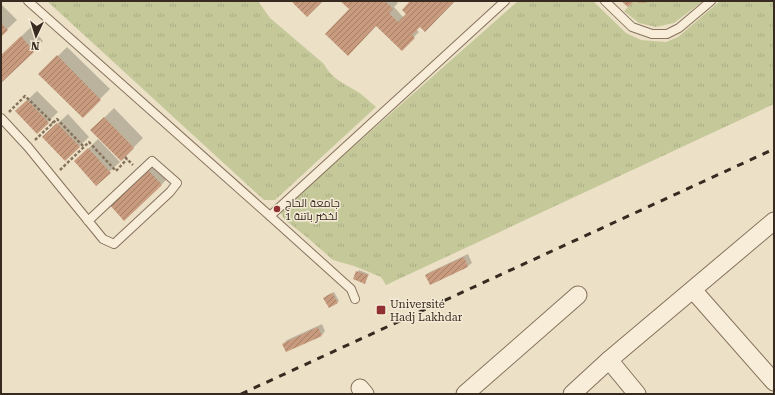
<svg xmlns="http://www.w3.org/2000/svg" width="775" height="395" font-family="'Roboto Serif',Cairo,serif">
<defs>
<pattern id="grass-tufts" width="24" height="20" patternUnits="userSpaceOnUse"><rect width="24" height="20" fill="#c5c99a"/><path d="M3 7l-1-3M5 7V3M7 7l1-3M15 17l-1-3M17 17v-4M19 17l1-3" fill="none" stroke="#aaad84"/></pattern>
<pattern id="building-hatch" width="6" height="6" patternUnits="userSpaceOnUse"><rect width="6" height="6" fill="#c89b7e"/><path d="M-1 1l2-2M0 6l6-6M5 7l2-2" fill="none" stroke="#a37f67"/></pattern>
</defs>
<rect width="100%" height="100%" fill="#ece0c6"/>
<g fill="url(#grass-tufts)">
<path d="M 47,1 L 258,1 L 270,18 L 324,64 C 332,80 348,85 361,94 C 366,98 371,103 376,107 L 275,200 L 264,200 Z"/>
<polygon points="518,1 593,1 626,33 641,40 666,42 678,37 720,1 774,1 774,104 386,285 381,277 354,266 333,260 309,239 284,219 281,213 284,208"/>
<polygon points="649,1 703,1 674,23 656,27 639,23 624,11 633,2 643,3"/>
</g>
<g fill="#0003">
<polygon points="341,1 396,1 398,3 394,7 404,18 408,14 411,1 454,1 420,26 416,29 419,32 402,49 377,25 350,9"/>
<polygon points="1,4 17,20 1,35"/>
<polygon points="31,27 43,41 1,81 1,56"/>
<polygon points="67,47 110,89 82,117 40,74"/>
<polygon points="37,91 58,112 37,133 16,111"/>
<polygon points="114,108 143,138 121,160 92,130"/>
<polygon points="68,114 89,137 65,160 53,128"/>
<polygon points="98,139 120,162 96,184 85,152"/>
<polygon points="157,161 171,175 161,185 110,204"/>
<polygon points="468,254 472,263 468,266 430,284 426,275 430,272"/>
<polygon points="359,270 369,274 365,283 354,278"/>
<polygon points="334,292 339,301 337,302 326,296"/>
<polygon points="322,324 325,331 322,335 286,351 283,344 287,340"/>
</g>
<g fill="url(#building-hatch)">
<polygon points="291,1 323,1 307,17"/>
<polygon points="340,1 385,1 393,9 389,13 398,22 406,14 402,10 410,1 455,1 425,32 420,27 412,35 415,38 402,51 376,26 348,56 325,34 349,9"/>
<polygon points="621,1 648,1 648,2 643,3 633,2 628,7"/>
<polygon points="1,23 8,30 1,37"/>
<polygon points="21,36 34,52 1,83 1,55"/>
<polygon points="57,55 101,100 83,118 38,74"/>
<polygon points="27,100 49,123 37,134 15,111"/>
<polygon points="104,117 134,148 121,161 90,130"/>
<polygon points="57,123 80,147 65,161 42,137"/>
<polygon points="88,148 111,173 96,186 74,161"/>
<polygon points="147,169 162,185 124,221 109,204"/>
<polygon points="464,257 468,267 430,285 425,275"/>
<polygon points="356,271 368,275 365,284 353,279"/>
<polygon points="332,293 338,303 329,308 323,298"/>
<polygon points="318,327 322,336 286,352 282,344"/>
</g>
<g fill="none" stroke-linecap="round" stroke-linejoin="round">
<defs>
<g id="lane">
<polyline points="28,1 270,216 351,289 355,299"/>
<polyline points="605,1 632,27 652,34 667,34 679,28 711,1"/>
<polyline points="1,118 28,147 103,239 114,244 170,192 177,183 152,161 88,221"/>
<polyline points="270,216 505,1"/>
</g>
<g id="street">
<polyline points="693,290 774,382"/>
<polyline points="609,360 637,394"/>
<polyline points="360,388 365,394"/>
<polyline points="465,394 578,295"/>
<polyline points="572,394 609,360 774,221"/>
</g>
</defs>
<use href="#lane" stroke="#86725d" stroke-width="10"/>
<use href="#street" stroke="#86725d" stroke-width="19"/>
<g stroke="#86725d" stroke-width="2.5" stroke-dasharray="3 2" stroke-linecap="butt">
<polyline points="9,112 25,96 53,123"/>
<polyline points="35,140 57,119 84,147"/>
<polyline points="125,157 133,165"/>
<polyline points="60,170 89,142 116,171 127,159"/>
</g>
<use href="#lane" stroke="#f7edd9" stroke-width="8"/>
<use href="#street" stroke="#f7edd9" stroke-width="17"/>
<polyline stroke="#372a20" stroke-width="3" stroke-dasharray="7 7" stroke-linecap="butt" points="241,394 774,149"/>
</g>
<g fill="#913033" stroke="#f4ead5" stroke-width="1.5">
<circle cx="277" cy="209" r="4"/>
<rect x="376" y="305" width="10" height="10" rx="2"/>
</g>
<g text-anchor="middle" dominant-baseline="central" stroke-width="3" stroke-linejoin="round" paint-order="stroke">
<g font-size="11" fill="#372a20" stroke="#f4ead5" text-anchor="start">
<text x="285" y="203">جامعة الحاج<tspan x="285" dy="13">لخضر باتنة 1</tspan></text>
<text x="390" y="304">Université<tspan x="390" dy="13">Hadj Lakhdar</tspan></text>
</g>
</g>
<rect width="775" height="395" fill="none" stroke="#372a20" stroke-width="4"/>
<g transform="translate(36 36) rotate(184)" stroke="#f4ead5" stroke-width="3" paint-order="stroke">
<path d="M0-3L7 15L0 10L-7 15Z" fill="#372a20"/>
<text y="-6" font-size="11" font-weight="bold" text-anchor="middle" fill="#372a20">N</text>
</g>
</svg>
